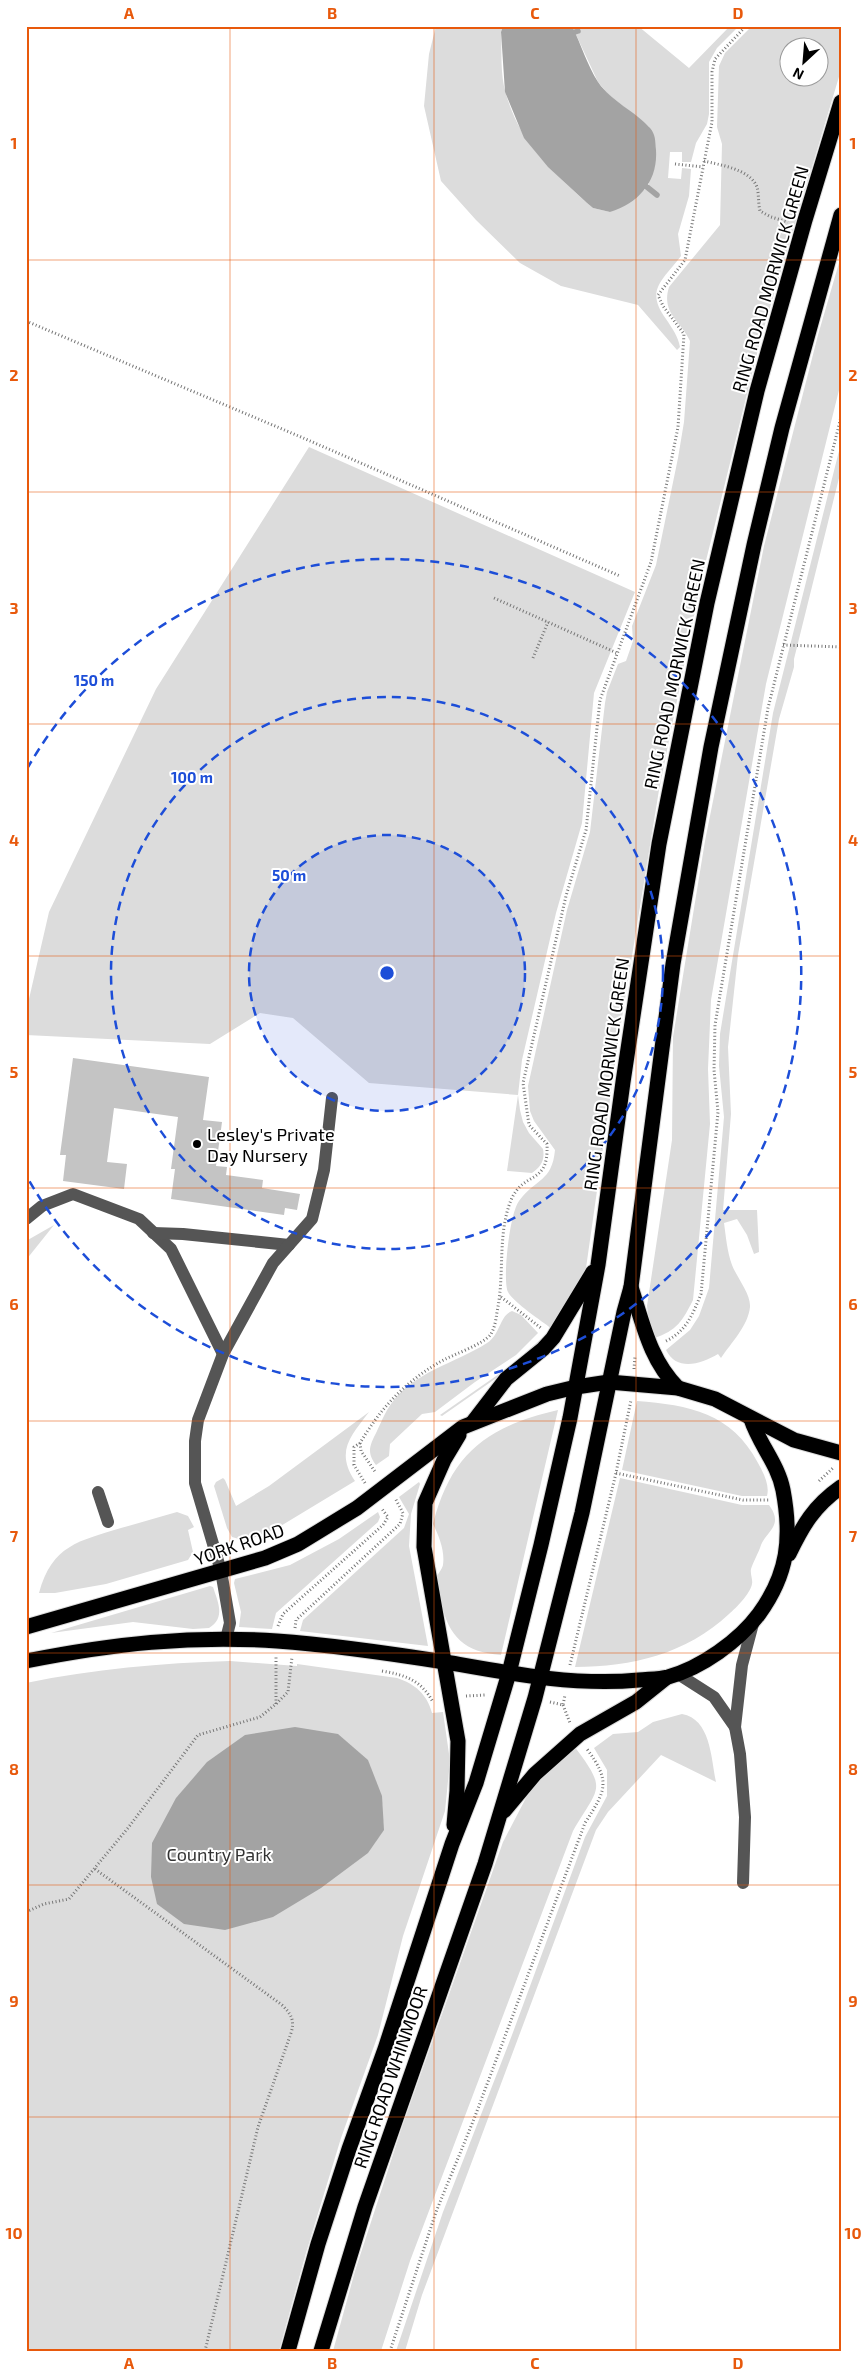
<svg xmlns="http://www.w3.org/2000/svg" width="867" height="2377" font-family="'Exo 2',sans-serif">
<rect width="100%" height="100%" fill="#fff"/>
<g fill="#dcdcdc" fill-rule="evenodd">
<path d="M 436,26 L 503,26 L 501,32 C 502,52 500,75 506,94 C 521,145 550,168 587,203 L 593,208 L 610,212 L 640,194 L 649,185 L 649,127 L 608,94 L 598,82 L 572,26 L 638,26 L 689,68 L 730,26 L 739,26 L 717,48 L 709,62 L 709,114 L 707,124 L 696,143 L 691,162 L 682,162 L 682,152 L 670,152 L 668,178 L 681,179 L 682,168 L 691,169 L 689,196 L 678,234 L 681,256 C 662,281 645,290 666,319 C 672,328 678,336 680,347 L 677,350 L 638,305 L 561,286 L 520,263 L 476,220 L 441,181 L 424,106 L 429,54 Z"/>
<path d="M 752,26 L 841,26 L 841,70 L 760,341 L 701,581 L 659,790 L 619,1036 L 586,1268 L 577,1290 L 552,1329 C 542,1321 514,1303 508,1292 C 502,1279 510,1212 519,1201 C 536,1178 552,1182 555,1150 L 534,1121 L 530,1111 L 528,1086 L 567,910 L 590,832 L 605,703 L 607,692 L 618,664 L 626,661 L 633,641 L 632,626 L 656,565 L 678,458 L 684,422 L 690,341 C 680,320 661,313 669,287 L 720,225 L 722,144 L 717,127 L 719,66 L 725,53 ZM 790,48 L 820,48 L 820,78 L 790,78 Z"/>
<path d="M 841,256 L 841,382 L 766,684 L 711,1000 L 708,1069 L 710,1124 L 693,1300 C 683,1320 677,1331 654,1338 L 649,1322 L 647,1306 L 672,1140 L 673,1037 L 705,841 L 764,546 L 818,335 Z"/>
<path d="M 841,443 L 841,470 L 794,659 L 794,667 L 779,719 L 738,955 L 728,1047 L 731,1114 L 723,1210 L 757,1210 L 759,1252 L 754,1254 L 747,1235 L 737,1219 L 724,1223 C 726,1237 727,1251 732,1265 C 737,1278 751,1294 750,1307 C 748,1326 731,1343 721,1358 L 718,1354 C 701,1364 677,1372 666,1350 L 690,1330 L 699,1316 L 709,1288 L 724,1117 L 719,1066 L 720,1034 L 773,713 Z"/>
<path d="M 309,447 L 635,592 L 594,693 L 582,823 L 556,913 L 522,1060 L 518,1095 L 520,1110 L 523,1122 L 529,1133 L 543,1149 C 545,1160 541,1167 532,1173 L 507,1171 L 518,1095 L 369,1083 L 293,1018 L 260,1013 L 210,1044 L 26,1035 L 26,1012 L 49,912 L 156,689 Z"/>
<polygon points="54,1225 26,1260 26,1241"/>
<path d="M 512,1311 L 521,1315 L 538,1333 L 516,1355 L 475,1382 L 435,1412 L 422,1414 L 390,1444 L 389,1456 L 376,1465 C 366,1452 370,1445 377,1431 C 381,1423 385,1412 391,1404 C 413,1372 456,1363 487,1343 C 501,1334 499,1316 512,1311 Z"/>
<polygon points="542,1338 544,1339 515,1365 442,1416 440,1415 509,1367"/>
<path d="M 637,1401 C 689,1405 732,1413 758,1463 C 763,1472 770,1485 767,1496 L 742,1496 L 622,1470 Z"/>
<path d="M 558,1410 L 501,1655 C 464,1652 449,1637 441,1602 C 440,1595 436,1586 436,1579 C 437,1574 442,1570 443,1565 C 445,1551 439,1536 433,1524 C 451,1453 488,1426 558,1410 Z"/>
<path d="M 369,1412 C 351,1436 335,1451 355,1481 L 279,1527 L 246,1541 L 232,1537 L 227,1528 L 214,1486 L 216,1482 L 223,1478 L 225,1480 L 236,1506 L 269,1486 Z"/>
<path d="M 620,1478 L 742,1505 L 769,1505 C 784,1525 767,1531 761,1545 C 759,1552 753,1562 751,1569 C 750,1574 753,1580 752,1584 C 750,1594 736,1608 729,1614 C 686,1654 632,1667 575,1667 Z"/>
<polygon points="419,1482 420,1484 411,1514 409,1546 428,1646 300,1631 303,1620 404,1528 409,1514 399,1497"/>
<path d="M 177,1512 L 188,1516 L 194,1527 L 188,1530 L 193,1552 L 188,1560 L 106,1584 L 55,1593 L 39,1593 C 52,1545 79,1541 121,1528 C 140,1523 158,1517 177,1512 Z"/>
<polygon points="378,1512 380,1517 378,1522 276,1613 272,1629 239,1627 241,1612 234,1583 235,1579 290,1565 339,1539"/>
<path d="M 210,1586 L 213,1587 C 218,1602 226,1618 209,1628 L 193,1629 L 133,1622 L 51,1633 Z"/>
<path d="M 230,1661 L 297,1666 L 297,1664 L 397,1678 C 415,1684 427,1694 432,1713 L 443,1712 L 450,1761 L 445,1811 L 403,1936 L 378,2035 L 341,2138 L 306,2253 L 279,2351 L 26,2351 L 26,1683 C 94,1669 161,1663 230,1661 Z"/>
<path d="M 682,1714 C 711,1719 711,1759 716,1782 L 661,1755 L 608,1812 L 596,1830 L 422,2295 L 405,2351 L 396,2351 L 443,2212 L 512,2035 L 585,1837 L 607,1796 L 607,1770 L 594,1748 L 613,1734 L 638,1732 L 653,1722 Z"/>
<path d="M 574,1746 C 608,1791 599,1786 573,1831 L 410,2261 L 381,2351 L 333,2351 L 355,2271 L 402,2127 L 503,1842 L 528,1794 L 545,1772 Z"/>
</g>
<g fill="#a3a3a3">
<path d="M 503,26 L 572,26 C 581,44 587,65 598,82 C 612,102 635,111 650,128 C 656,135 655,141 656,150 C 658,181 639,203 610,212 L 593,208 L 587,203 L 548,167 L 524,138 L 505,92 L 501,32 Z"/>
<polygon points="295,1727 338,1734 368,1760 382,1796 384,1830 368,1853 321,1888 273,1917 225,1930 184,1924 157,1904 151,1877 152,1843 176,1798 207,1762 245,1735"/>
</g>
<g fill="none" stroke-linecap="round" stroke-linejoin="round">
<g stroke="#a3a3a3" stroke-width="5.5">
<polyline points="575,32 578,31"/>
<polyline points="647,187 657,195"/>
</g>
</g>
<polygon fill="#c4c4c4" points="73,1058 209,1077 203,1120 222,1122 216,1166 227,1167 226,1175 263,1180 262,1188 300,1194 297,1210 285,1208 284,1215 171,1199 175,1169 171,1169 178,1117 114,1108 107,1162 127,1164 124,1189 63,1181 66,1155 60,1155"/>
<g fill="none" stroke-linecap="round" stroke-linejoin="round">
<defs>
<g id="highway">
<path d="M 631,1287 C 643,1324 650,1360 678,1388"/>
<polyline points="473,1422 506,1379 543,1349 553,1338 593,1272"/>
<path d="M 789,1554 C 803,1525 814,1506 841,1487"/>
<polyline points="26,1627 265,1558 298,1544 357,1508 463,1427 547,1394 576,1387 609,1382 678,1388 715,1399 794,1440 841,1453"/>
<path d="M 26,1661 C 112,1644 190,1635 277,1641 C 335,1645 394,1654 451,1663 C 513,1674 576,1686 639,1680 C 649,1679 659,1679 668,1677 C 701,1668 739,1641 759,1614 C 788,1574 792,1538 783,1490 C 778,1464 759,1444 751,1419"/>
<polyline points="504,1811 535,1774 580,1734 636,1702 666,1678"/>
<polyline points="454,1825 457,1791 458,1741 424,1547 425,1503 444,1460 459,1435"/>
<polyline points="288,2351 318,2244 349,2149 385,2049 452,1844 476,1783 509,1673 541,1545 570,1418 598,1265 623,1082 659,844 707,603 757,391 805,220 841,102"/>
<polyline points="321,2351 365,2207 485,1864 535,1698 582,1513 624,1312 631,1287 673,964 711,747 754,545 782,428 841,215"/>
</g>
</defs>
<use href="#highway" stroke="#dbdbdb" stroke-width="17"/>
<g stroke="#777" stroke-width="3" stroke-dasharray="1 2.5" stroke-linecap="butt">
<path d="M 704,161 C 720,165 750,169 757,187 C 759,194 758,203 760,211 L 771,217 L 788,222"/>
<polyline points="675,164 703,167"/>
<polyline points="26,321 301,437 620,576"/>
<polyline points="494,598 617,653"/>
<polyline points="783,645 841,647"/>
<polyline points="533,658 548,622"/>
<polyline points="501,1297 541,1328"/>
<path d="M 666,1341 C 687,1331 693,1313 701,1294 L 718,1112 L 714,1070 L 715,1025 L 768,708 L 841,417"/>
<polyline points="634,1369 635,1356"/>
<polyline points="360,1443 361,1451 376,1473"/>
<polyline points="616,1473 743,1500 770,1500"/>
<polyline points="819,1481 833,1468"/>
<path d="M 365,1483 L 354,1465 L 354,1447 L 360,1443 C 381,1408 403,1384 438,1363 C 451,1355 483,1345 491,1334 C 495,1327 496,1319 497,1312 C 505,1275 497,1235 511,1200 C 524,1170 549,1186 547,1144 L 529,1125 L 523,1083 L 566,896 L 586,830 L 600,700 L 651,562 L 678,427 L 684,334 L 663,306 L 658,295 L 685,260 L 712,122 L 712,72 L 715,59 L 746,26"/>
<polyline points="278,1626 283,1614 383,1525 388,1517 382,1509"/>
<polyline points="295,1628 296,1620 400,1524 403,1513 395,1498"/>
<polyline points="570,1665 616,1473 631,1400"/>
<path d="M 382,1671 C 405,1675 421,1680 433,1702"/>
<polyline points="466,1696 485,1695"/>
<polyline points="550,1702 563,1705 565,1695"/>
<polyline points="276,1704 276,1657"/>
<polyline points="563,1705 570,1723"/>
<path d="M 95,1869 L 282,2005 C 291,2014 295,2020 291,2033 L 258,2127 L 205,2351"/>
<polyline points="26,1912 44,1904 69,1899 128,1828 198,1735 260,1717 276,1704 288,1692 292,1657"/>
<path d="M 390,2351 L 436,2212 L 474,2119 L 585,1823 C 606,1790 611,1782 587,1749"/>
</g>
<g stroke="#555" stroke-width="12">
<polyline points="26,1219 42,1206 73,1194 139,1219 171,1249 223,1354"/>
<polyline points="153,1233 183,1234 289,1245"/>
<polyline points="98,1492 108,1522"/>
<polyline points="226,1639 230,1623 221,1571 195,1483 195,1441 198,1420 223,1354 273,1263 312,1219 324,1170 332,1098"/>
<polyline points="678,1674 714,1697 735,1727"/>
<polyline points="743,1883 745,1817 740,1754 735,1727 742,1665 754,1620"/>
</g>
<use href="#highway" stroke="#000" stroke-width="15"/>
</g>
<path fill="none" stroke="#e8590c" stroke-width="1" stroke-opacity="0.55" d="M 230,26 L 230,2351M 434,26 L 434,2351M 636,26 L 636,2351M 26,260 L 841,260M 26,492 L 841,492M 26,724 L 841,724M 26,956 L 841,956M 26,1188 L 841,1188M 26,1421 L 841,1421M 26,1653 L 841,1653M 26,1885 L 841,1885M 26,2117 L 841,2117"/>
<circle cx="387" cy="973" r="138" fill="#1d4ed8" fill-opacity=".12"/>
<g fill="none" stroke="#1d4ed8" stroke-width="2.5" stroke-dasharray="9 6">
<circle cx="387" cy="973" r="138"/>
<circle cx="387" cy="973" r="276"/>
<path d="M27 769A414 414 0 1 1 27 1177"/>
</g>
<circle fill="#000" stroke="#fff" stroke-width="2" cx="197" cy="1144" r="5"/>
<g text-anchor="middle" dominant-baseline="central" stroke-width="4" stroke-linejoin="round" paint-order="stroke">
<g font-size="18" fill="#000" stroke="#fff">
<text transform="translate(770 279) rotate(-74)">RING ROAD MORWICK GREEN</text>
<text transform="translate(674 674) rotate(-78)">RING ROAD MORWICK GREEN</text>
<text transform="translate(606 1074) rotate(-82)">RING ROAD MORWICK GREEN</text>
<text transform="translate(239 1544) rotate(-19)">YORK ROAD</text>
<text transform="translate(390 2077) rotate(-71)">RING ROAD WHINMOOR</text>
</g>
<g font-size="18" fill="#000" stroke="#fff" text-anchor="start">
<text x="207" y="1134">Lesley's Private<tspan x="207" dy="21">Day Nursery</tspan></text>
</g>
<g font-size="18" fill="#333" stroke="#fff">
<text x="219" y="1854">Country Park</text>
</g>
</g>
<circle cx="387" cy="973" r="8" fill="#1d4ed8" stroke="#fff" stroke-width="2.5"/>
<g font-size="15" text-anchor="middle" font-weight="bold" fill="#1d4ed8" stroke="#fff" stroke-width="4" stroke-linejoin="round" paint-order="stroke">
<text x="94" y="686">150 m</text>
<text x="192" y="783">100 m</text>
<text x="289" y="881">50 m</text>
</g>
<rect width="867" height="2377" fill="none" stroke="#ffffff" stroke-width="55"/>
<g transform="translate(804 62) rotate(206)"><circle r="24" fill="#ffffff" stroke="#999999"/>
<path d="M0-4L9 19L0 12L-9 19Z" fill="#000000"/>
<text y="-8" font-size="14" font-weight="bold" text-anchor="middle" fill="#000000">N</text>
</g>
<rect x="28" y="28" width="812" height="2322" fill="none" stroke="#e8590c" stroke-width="2"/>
<g font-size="16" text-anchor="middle" font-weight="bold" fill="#e8590c">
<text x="129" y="19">A</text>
<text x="332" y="19">B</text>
<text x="535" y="19">C</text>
<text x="738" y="19">D</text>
<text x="14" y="149">1</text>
<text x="853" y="149">1</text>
<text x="14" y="381">2</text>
<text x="853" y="381">2</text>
<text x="14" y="614">3</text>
<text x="853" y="614">3</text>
<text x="14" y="846">4</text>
<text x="853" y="846">4</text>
<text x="14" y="1078">5</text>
<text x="853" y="1078">5</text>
<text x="14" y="1310">6</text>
<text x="853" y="1310">6</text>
<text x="14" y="1542">7</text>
<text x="853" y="1542">7</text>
<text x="14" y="1775">8</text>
<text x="853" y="1775">8</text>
<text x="14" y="2007">9</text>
<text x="853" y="2007">9</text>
<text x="14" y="2239">10</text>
<text x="853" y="2239">10</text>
<text x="129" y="2369">A</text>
<text x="332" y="2369">B</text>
<text x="535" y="2369">C</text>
<text x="738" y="2369">D</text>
</g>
</svg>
